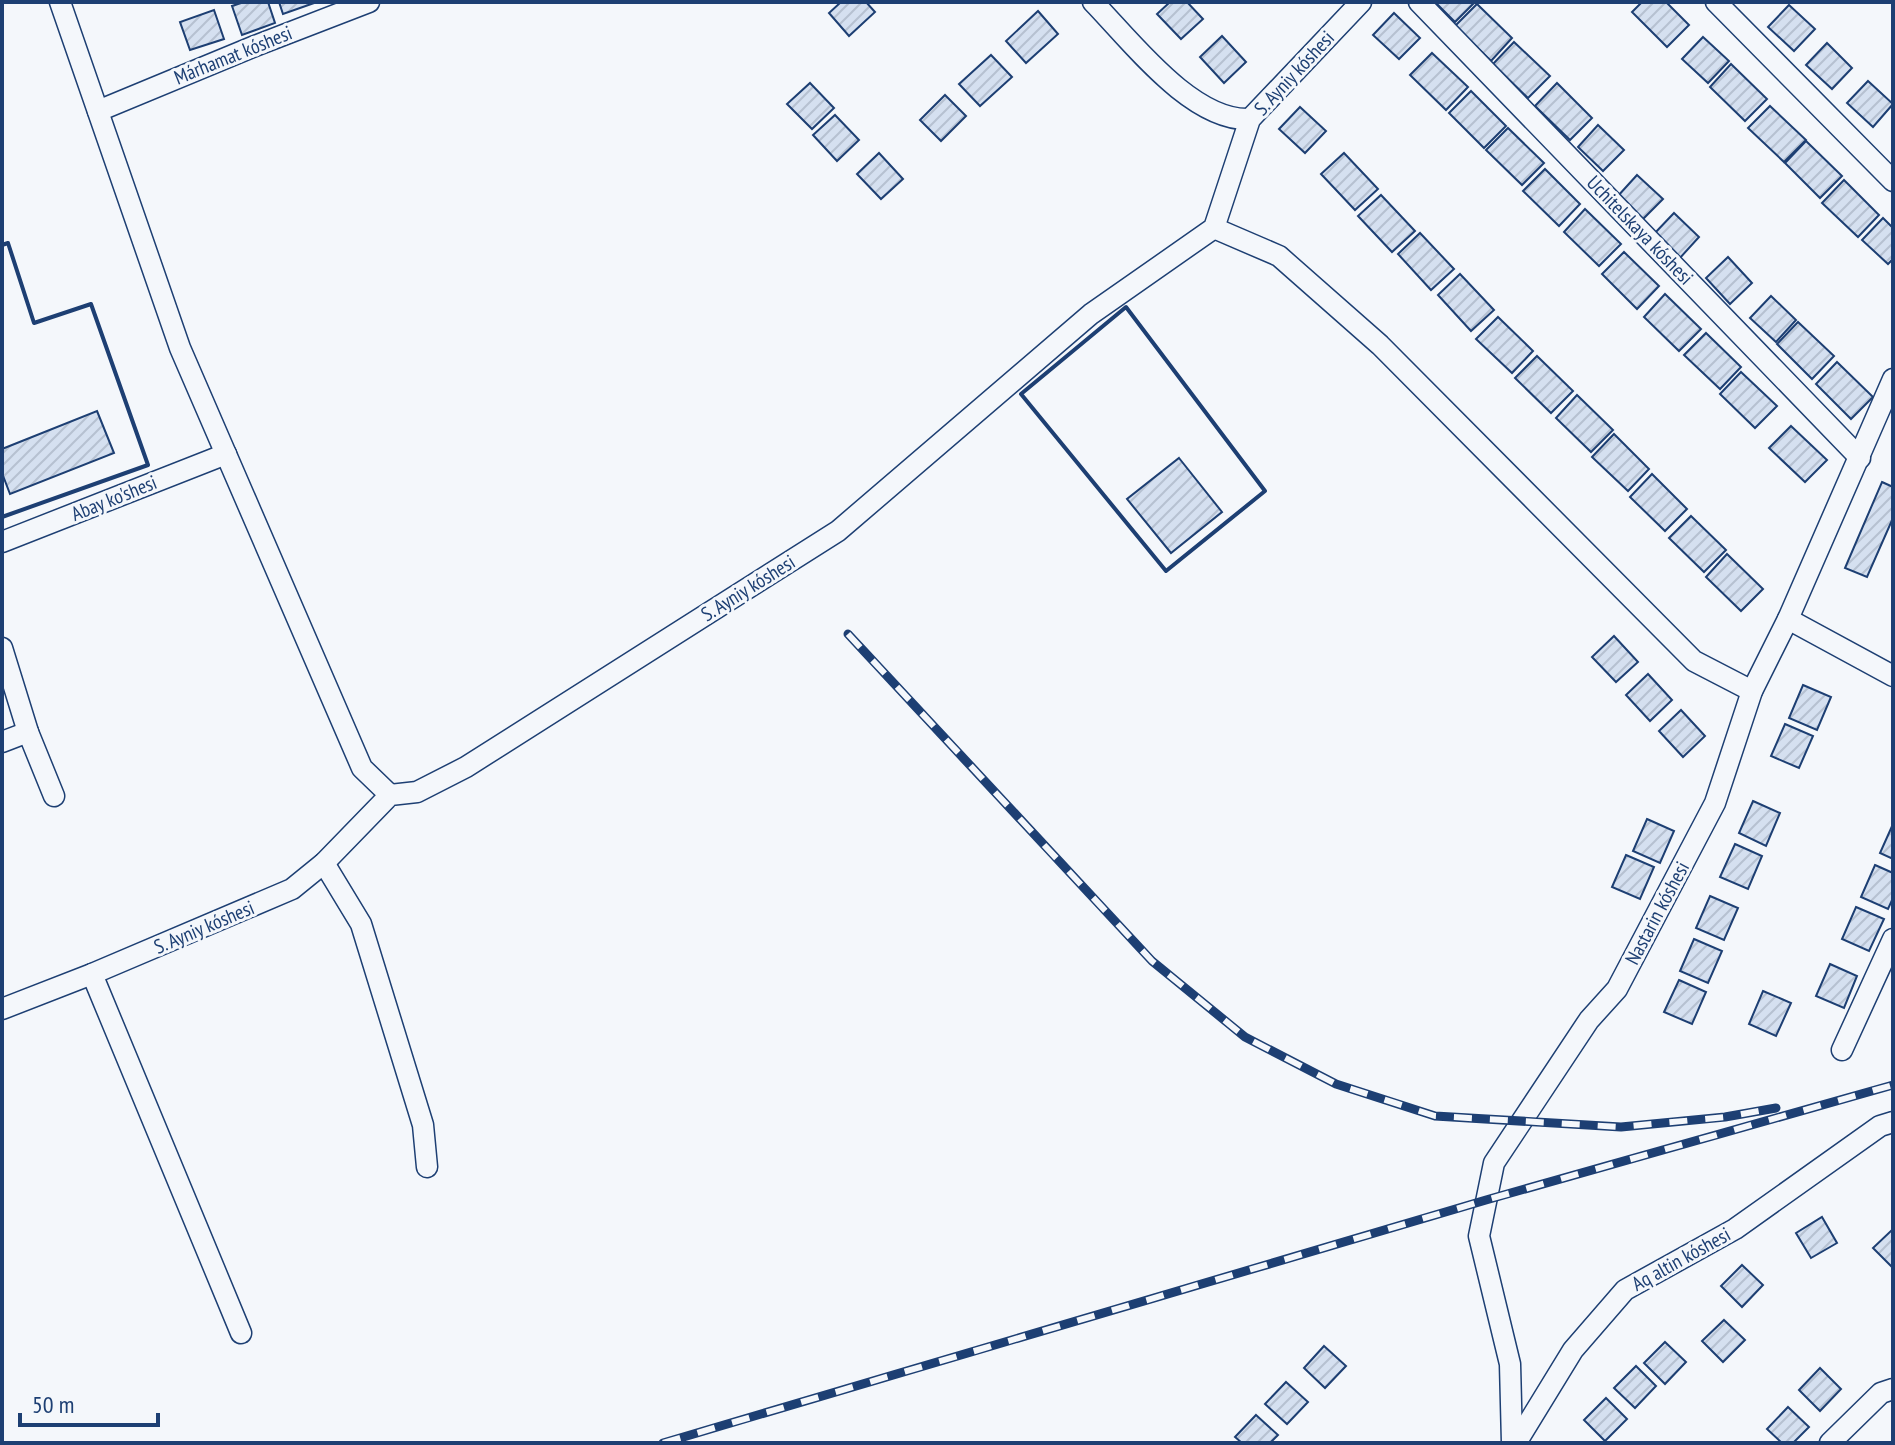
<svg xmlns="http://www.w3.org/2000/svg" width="1895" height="1445" font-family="'PT Sans Narrow',sans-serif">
<defs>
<pattern id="building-hatch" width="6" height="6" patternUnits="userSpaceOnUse" patternTransform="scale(2)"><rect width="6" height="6" fill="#d5e0f0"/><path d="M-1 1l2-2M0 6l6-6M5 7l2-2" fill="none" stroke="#b6c1d1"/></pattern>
</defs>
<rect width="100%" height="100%" fill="#f4f7fb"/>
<g fill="url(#building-hatch)" stroke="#1d3f73" stroke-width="2">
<polygon points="244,2 268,2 275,23 242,35 232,6"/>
<polygon points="279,2 317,2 283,14"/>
<polygon points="841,2 866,2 875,12 849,36 829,13"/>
<polygon points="1170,2 1187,2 1203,19 1181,39 1157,14"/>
<polygon points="1435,2 1475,2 1455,22"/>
<polygon points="1642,2 1666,2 1689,25 1667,47 1632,12"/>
<polygon points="1477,4 1512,38 1491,61 1455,26"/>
<polygon points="1789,5 1815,29 1794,51 1768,27"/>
<polygon points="214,10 224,39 190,50 180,22"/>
<polygon points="1038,11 1058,34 1026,63 1006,41"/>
<polygon points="1394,13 1420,38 1399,59 1373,35"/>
<polygon points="1222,36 1246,62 1224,83 1200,57"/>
<polygon points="1703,37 1729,61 1708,83 1682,59"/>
<polygon points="1514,42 1550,76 1528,98 1493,64"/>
<polygon points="1827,43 1852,68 1832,89 1806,65"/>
<polygon points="1432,53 1468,87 1446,110 1410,75"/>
<polygon points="991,55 1012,77 980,106 959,84"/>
<polygon points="1731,64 1767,99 1745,121 1710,87"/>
<polygon points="1868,81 1893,104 1873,127 1847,103"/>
<polygon points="810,83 834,108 812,129 787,104"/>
<polygon points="1557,83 1592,118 1570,140 1535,106"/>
<polygon points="1471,91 1506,126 1484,148 1449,113"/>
<polygon points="945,95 966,116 941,141 920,120"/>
<polygon points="1770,106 1806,140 1784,162 1748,128"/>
<polygon points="1300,107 1326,131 1305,153 1279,129"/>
<polygon points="835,115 859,140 837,161 813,135"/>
<polygon points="1598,125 1624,150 1603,171 1578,147"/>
<polygon points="1508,128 1544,163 1522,185 1486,150"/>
<polygon points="1806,141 1842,176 1820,198 1785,163"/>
<polygon points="879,153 903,179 881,199 857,174"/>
<polygon points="1344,153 1378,189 1355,210 1321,174"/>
<polygon points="1545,169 1580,204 1559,226 1523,191"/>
<polygon points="1637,175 1663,199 1642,220 1617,197"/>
<polygon points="1844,180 1879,215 1858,237 1822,203"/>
<polygon points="1381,195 1415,231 1392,252 1358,216"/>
<polygon points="1585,209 1621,244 1599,266 1564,232"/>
<polygon points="1674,213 1699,237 1679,259 1653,235"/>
<polygon points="1883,218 1893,228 1893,259 1888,264 1862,240"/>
<polygon points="1420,233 1454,269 1431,290 1398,254"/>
<polygon points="1624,252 1659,286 1637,309 1602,274"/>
<polygon points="1728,257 1752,283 1730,304 1706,278"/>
<polygon points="1460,274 1494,310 1471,331 1438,295"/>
<polygon points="1665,294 1701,329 1679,351 1644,317"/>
<polygon points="1771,296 1796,320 1776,342 1750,318"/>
<polygon points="1498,317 1533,351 1512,373 1476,339"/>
<polygon points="1798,322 1834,356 1812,379 1777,344"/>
<polygon points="1706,333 1741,367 1720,389 1684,355"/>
<polygon points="1537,356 1573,391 1551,413 1515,378"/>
<polygon points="1837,362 1873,397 1851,419 1816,384"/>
<polygon points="1741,372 1777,406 1755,428 1720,394"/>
<polygon points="1577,395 1613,430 1591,452 1556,418"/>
<polygon points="97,411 114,453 10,494 2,473 2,449"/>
<polygon points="1791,426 1827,460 1805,482 1769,448"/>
<polygon points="1614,434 1649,469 1628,491 1592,457"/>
<polygon points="1179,458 1222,512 1171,553 1127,499"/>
<polygon points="1652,474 1687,509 1665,531 1630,497"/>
<polygon points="1882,482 1893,487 1893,518 1867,577 1845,568"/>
<polygon points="1691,516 1726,550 1704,572 1669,538"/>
<polygon points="1727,554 1763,589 1741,611 1706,577"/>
<polygon points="1614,636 1638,662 1616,682 1592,657"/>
<polygon points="1648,674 1672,700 1650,721 1626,695"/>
<polygon points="1803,685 1831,697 1817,730 1789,718"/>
<polygon points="1681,710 1705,736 1683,757 1659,731"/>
<polygon points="1785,724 1813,736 1799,768 1771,756"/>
<polygon points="1753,801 1780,813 1766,846 1739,833"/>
<polygon points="1647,819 1674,831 1660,863 1633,851"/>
<polygon points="1893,824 1893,859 1880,853"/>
<polygon points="1735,844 1762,856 1748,889 1720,877"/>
<polygon points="1626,855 1654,867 1640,899 1612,887"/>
<polygon points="1875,865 1893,873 1893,898 1888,909 1861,897"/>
<polygon points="1710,896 1738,908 1724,940 1696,928"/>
<polygon points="1856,907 1884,919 1869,951 1842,939"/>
<polygon points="1694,939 1722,951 1708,983 1680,971"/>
<polygon points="1830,964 1857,976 1844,1008 1816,996"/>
<polygon points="1679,980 1706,992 1692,1024 1664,1012"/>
<polygon points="1763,991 1791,1003 1776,1036 1749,1024"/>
<polygon points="1822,1217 1837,1243 1811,1258 1796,1233"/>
<polygon points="1893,1229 1893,1268 1873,1248"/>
<polygon points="1742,1265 1763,1285 1742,1307 1721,1286"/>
<polygon points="1724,1320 1745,1340 1723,1362 1702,1341"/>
<polygon points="1665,1342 1686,1362 1665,1384 1644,1363"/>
<polygon points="1324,1346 1346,1366 1325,1388 1304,1368"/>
<polygon points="1636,1366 1656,1386 1635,1408 1614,1388"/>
<polygon points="1820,1368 1841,1389 1820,1411 1799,1390"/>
<polygon points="1286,1382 1308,1402 1287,1424 1265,1404"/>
<polygon points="1606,1398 1627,1419 1605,1441 1584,1420"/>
<polygon points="1788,1407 1809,1427 1793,1443 1782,1443 1767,1429"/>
<polygon points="1256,1415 1278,1435 1270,1443 1242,1443 1235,1437"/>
</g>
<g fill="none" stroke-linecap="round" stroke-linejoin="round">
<defs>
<g id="minor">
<polyline points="60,2 180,348 362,768 390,795"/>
<path d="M 1093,2 C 1131,41 1192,122 1250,119"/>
<polyline points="1419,2 1860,458"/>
<polyline points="1716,2 1893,181"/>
<polyline points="98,111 255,46 369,2"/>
<polyline points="1214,228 1279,256 1380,345 1694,661 1752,691"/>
<polyline points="2,542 226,454"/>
<polyline points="1788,619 1893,676"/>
<polyline points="2,648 28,732 54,796"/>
<polyline points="2,742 28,732"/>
<polyline points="324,863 361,924 423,1125 427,1167"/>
<polyline points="92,974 241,1333"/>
<polyline points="2,1009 92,974 292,889 324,863 390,795 417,792 466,767 838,531 1091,314 1214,228 1250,119 1361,2"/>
<polyline points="1842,1050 1893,939"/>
<polyline points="1512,1443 1510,1364 1479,1236 1494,1163 1589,1020 1617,989 1715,803 1752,691 1788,619 1893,379"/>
<polyline points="1516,1443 1573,1350 1625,1290 1735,1229 1880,1126 1893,1122"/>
<polyline points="1830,1443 1881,1393 1893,1389"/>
</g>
</defs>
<use href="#minor" stroke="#1d3f73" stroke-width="23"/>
<use href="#minor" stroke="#f4f7fb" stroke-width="20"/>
<defs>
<g id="rail">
<polyline points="848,634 1152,961 1245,1037 1336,1084 1435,1116 1621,1127 1725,1117 1776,1108"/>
<polyline points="663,1443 1486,1200 1893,1085"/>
</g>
</defs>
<use href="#rail" stroke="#1d3f73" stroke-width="9"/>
<use href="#rail" stroke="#f4f7fb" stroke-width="6" stroke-dasharray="18" stroke-linecap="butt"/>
<g stroke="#1d3f73" stroke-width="4">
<polyline points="2,245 8,243 34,323 91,304 148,465 2,517"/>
<polygon points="1126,307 1265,491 1166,571 1021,394"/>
</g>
</g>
<g text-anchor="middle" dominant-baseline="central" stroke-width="6" stroke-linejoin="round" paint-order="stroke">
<g font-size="20" fill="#1d3f73" stroke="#f4f7fb">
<text transform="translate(233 55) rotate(-22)">Márhamat kóshesi</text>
<text transform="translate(1294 73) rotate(-47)">S. Ayniy kóshesi</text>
<text transform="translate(1640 230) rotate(46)">Uchitelskaya kóshesi</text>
<text transform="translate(114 498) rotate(-22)">Abay ko'shesi</text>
<text transform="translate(748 588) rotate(-32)">S. Ayniy kóshesi</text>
<text transform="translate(1657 913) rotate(-62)">Nastarin kóshesi</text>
<text transform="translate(204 927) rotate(-23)">S. Ayniy kóshesi</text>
<text transform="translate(1681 1259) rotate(-29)">Aq altin kóshesi</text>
</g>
</g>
<rect width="1895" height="1445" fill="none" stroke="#1d3f73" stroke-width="8"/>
<path d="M20 1413v12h138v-12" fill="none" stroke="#1d3f73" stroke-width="4"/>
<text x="32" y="1413" font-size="24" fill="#1d3f73" stroke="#f4f7fb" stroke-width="6" paint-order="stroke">50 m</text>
</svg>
